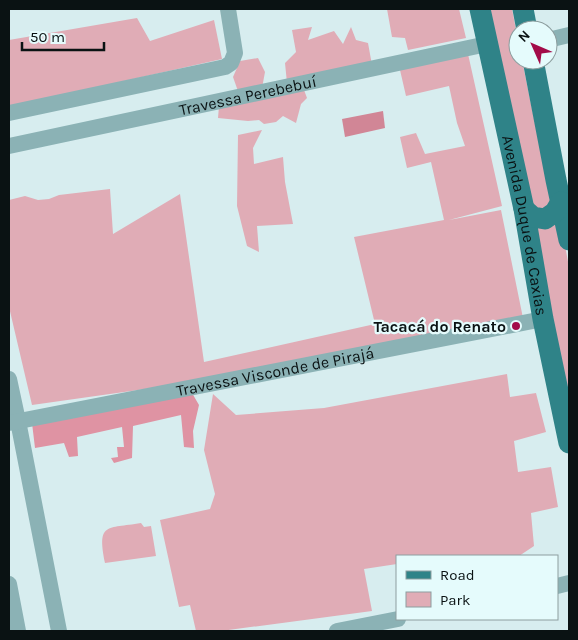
<svg xmlns="http://www.w3.org/2000/svg" width="578" height="640" font-family="Karla,sans-serif">
<rect width="100%" height="100%" fill="#d7edef"/>
<g fill="#e0acb6">
<polygon points="387,9 459,9 466,38 408,50 405,38 392,37"/>
<polygon points="485,9 512,9 518,40 518,60 522,60 552,207 547,212 530,206"/>
<polygon points="137,18 150,41 214,20 222,59 9,107 9,40"/>
<polygon points="312,27 308,40 334,31 343,44 351,27 356,40 368,43 372,65 287,83 285,63 296,52 292,30"/>
<polygon points="468,54 502,206 449,220 501,210 523,318 202,381 32,405 9,307 9,200 25,196 38,200 49,199 59,195 110,189 113,234 180,194 204,362 375,324 354,237 444,220 431,162 407,168 400,137 416,133 425,154 465,146 457,123 449,86 406,96 400,70"/>
<polygon points="258,58 265,72 262,88 239,94 233,77 240,61"/>
<polygon points="304,90 307,98 301,104 296,123 283,116 276,122 264,124 259,120 248,121 218,118 219,106"/>
<polygon points="262,130 253,148 254,164 283,157 285,182 293,224 257,226 259,252 247,246 237,206 238,135"/>
<polygon points="559,213 569,267 569,416 531,220"/>
<polygon points="507,374 510,397 536,393 546,432 514,441 518,472 551,467 558,507 531,513 534,546 519,556 397,556 397,564 364,569 372,611 221,631 196,631 190,605 179,607 160,520 210,509 215,494 204,450 213,394 236,415 324,408"/>
<path d="M 141,523 L 144,527 L 151,526 L 156,556 L 105,563 C 97,522 106,529 141,523 Z"/>
</g>
<polygon fill="#df93a3" points="192,393 199,405 193,431 194,448 184,447 181,415 133,426 132,458 114,463 111,458 118,457 117,447 124,447 122,427 77,437 78,456 69,457 64,443 35,448 32,423"/>
<polygon fill="#d18696" points="383,111 385,128 345,137 342,119"/>
<g fill="none" stroke-linecap="round" stroke-linejoin="round">
<g stroke="#8bb2b5" stroke-width="16">
<polyline points="548,40 569,35"/>
<polyline points="9,113 225,67 231,63 235,53 228,9"/>
<path id="s1" d="M 9,146 L 487,44"/>
<polyline points="9,379 18,421 59,631"/>
<path id="s2" d="M 9,423 L 543,319"/>
<polyline points="9,584 18,631"/>
<polyline points="557,586 569,583"/>
<polyline points="337,631 398,619"/>
</g>
<g stroke="#2f8388" stroke-width="21">
<path id="s3" d="M 480,9 L 524,209 L 543,319 L 569,443"/>
<polyline points="523,9 527,30"/>
<polyline points="533,60 556,180 569,240"/>
<polyline points="524,209 533,217 545,219 555,212 561,202"/>
</g>
</g>
<circle fill="#a30b49" stroke="#e5fbfc" stroke-width="2" cx="516" cy="326" r="5"/>
<g text-anchor="middle" dominant-baseline="central" stroke-width="4.5" stroke-linejoin="round" paint-order="stroke">
<g font-size="16" fill="#0a1213" stroke="#e5fbfc">
<text stroke="none"><textPath href="#s1" startOffset="244">Travessa Perebebuí</textPath></text>
<text stroke="none"><textPath href="#s3" startOffset="221">Avenida Duque de Caxias</textPath></text>
<text stroke="none"><textPath href="#s2" startOffset="271">Travessa Visconde de Pirajá</textPath></text>
</g>
<g font-size="16" font-weight="bold" fill="#0a1213" stroke="#e5fbfc" text-anchor="end">
<text x="506" y="326">Tacacá do Renato</text>
</g>
</g>
<rect width="578" height="640" fill="none" stroke="#0a1213" stroke-width="20"/>
<rect x="396" y="555" width="162" height="65" fill="#e5fbfc" stroke="#8d9e9f"/>
<rect x="406" y="571" width="25" height="8" fill="#2f8388" stroke="#8d9e9f"/>
<text x="440" y="580" font-size="15" fill="#0a1213">Road</text>
<rect x="406" y="592" width="25" height="15" fill="#e0acb6" stroke="#8d9e9f"/>
<text x="440" y="605" font-size="15" fill="#0a1213">Park</text>
<g transform="translate(533 45) rotate(315)"><circle r="24" fill="#e5fbfc" stroke="#8d9e9f"/>
<path d="M0-4L9 19L0 12L-9 19Z" fill="#a30b49"/>
<text y="-8" font-size="14" font-weight="bold" text-anchor="middle" fill="#0a1213">N</text>
</g>
<path d="M22 42v8h82v-8" fill="none" stroke="#0a1213" stroke-width="2.5"/>
<text x="30" y="42" font-size="15" fill="#0a1213" stroke="#e5fbfc" stroke-width="4" paint-order="stroke">50 m</text>
</svg>
